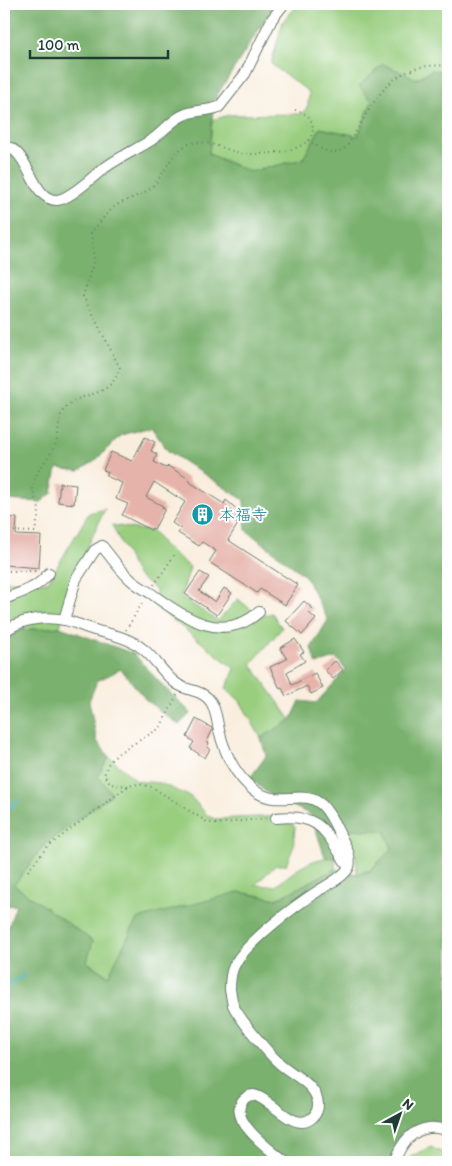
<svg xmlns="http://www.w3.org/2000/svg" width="452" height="1166" font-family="Itim,'Klee One',sans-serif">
<rect width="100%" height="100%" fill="#fff"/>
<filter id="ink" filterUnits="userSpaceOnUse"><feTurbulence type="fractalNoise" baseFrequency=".02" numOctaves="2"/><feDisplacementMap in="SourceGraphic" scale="10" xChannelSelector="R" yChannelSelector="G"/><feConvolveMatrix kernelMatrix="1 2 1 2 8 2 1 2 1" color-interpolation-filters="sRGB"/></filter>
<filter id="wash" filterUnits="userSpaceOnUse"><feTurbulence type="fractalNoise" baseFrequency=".0096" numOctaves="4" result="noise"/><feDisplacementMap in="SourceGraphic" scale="20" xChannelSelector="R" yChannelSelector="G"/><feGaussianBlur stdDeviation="1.12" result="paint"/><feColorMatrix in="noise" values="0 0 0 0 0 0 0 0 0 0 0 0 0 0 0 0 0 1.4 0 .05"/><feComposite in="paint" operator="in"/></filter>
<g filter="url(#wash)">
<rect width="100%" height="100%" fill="#f9eede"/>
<g fill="#99ce7f" stroke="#5c865a">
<polygon points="299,4 448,4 448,72 432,70 372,101 358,136 320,128 303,159 250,172 209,154 212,120 229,115 302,114 308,106 309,92 271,64 283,21"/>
<polygon points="105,509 72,580 60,627 21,630 4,640 4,581 48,582 89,513"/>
<polygon points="112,525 154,532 164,546 190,567 181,597 218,621 238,599 260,617 272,613 282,628 251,664 291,720 261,738 240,701 226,688 235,669 155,606 156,590 137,575"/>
<path d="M 109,757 L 137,781 L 160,783 L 191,797 L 207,815 L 214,819 L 281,816 L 295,827 L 293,848 L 286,865 L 276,865 L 255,885 L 276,886 C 292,872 314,855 336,858 L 335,869 L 277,899 L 239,892 L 108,976 L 87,962 L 14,885 L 45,844 L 112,794 L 98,776 Z"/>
<polygon points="349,829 386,831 392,849 370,870 357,874 356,856"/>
<polygon points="431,1147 448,1156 448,1162 407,1162 410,1157"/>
</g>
<polygon fill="#7ab16e" stroke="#4c7751" points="4,4 275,4 214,100 209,154 250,172 303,159 320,128 358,136 372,101 359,86 383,64 417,79 432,70 448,72 448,1125 425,1124 392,1162 4,1162 4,940 16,905 4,906 4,640 21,630 60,627 134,654 163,686 191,713 179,725 146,700 121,669 97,681 89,701 97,741 109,757 98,776 112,794 45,844 14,885 93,941 87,962 108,976 137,919 239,892 277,899 335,869 357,874 370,871 392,849 385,831 349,829 333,824 336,858 325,857 311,815 267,793 250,778 266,756 261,738 291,720 300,701 316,703 346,670 336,658 316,664 311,648 328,620 305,576 246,530 244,500 168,451 151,427 121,435 95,461 79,471 57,468 52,493 41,502 4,500"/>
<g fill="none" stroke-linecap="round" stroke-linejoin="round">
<g stroke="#45b4c1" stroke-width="2.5">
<polyline points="4,814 18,800"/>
<polyline points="4,988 25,975"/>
</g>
</g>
<g id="blocks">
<g fill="#e6b3aa">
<polygon points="145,437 155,442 151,451 157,454 154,462 166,468 168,466 189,479 188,481 224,504 226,500 239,511 233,521 238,524 228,540 298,585 285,605 260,589 257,593 209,562 216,551 202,542 199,546 178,533 181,529 172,523 185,502 154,482 146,497 163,506 162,508 165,509 154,529 152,528 151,530 122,515 128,504 116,499 122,483 106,476 108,472 103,470 111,452 132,461"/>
<polygon points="60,483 76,485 74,504 58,502"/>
<polygon points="6,517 17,518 16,535 41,536 39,568 4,565 4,534"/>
<polygon points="200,572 209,577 199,591 215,602 224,588 232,593 217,615 185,594"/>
<polygon points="304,601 313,609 309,613 316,619 302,635 286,621"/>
<polygon points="295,639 304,652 300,654 305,661 287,672 292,685 315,673 323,688 311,694 307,686 286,696 282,688 280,689 270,667 287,659 280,648"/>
<polygon points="335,661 343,670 333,679 325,670"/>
<polygon points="196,719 212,728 212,731 207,742 209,743 207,747 210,749 205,758 190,748 194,742 187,737"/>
</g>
</g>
</g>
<g filter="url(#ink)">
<use href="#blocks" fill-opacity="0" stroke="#6b7b70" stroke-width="1"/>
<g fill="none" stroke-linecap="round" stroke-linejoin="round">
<defs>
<g id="minor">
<path d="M 4,146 C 30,149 31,201 57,200 C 69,199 88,181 98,173 C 114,159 135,151 153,139 C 164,131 172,119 186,114 C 196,110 208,111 219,107 L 245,74 L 272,19 L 284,4"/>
<path d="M 4,599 C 21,592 37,589 49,573"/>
<path d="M 64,620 L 76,579 L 95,550 L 102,546 C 111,557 119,569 130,579 C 136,585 144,589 152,594 C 184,618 223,644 259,612"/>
<path d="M 4,632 C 20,619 44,616 65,620 C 76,623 87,628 98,631 C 113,635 130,638 143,649 C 156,659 164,675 177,684 C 189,692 202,689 211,702 C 216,710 217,721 219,730 C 224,751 233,771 249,786 C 276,812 301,786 322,805 C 331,814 336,827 342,839 C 346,846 352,858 349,867 C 344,877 327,885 318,891 C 296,905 245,943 234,966 C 231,972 230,984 230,990 C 231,994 232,1001 233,1005 C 238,1017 268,1053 279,1063 C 292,1075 317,1084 318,1104 C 318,1109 316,1114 313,1117 C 294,1135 272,1098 253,1095 C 248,1095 243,1099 241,1103 C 231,1123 272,1151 285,1162"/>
<path d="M 276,818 C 322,813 325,832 348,866"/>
<path d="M 394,1162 C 400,1146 410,1130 429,1128 C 434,1127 442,1129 448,1130"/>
</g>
</defs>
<use href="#minor" stroke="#6b7b70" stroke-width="12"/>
<g stroke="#6b7b70" stroke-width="2" stroke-dasharray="1 4" stroke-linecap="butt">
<path d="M 308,140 C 321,150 334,158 347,146 C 374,104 388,60 448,66"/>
<path d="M 4,531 L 35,532 C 36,525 39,517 39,510 C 38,502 32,495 33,487 C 34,471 50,458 56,443 C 60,432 57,415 66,407 C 87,388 108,401 120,368 L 83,296 L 94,260 L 91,232 C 98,225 104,216 112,209 C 123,199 141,197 152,187 C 165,174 171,151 189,144 C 208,137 230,154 249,154 C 266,154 320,153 312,123 C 310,115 303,112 295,110"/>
<polyline points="4,571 39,571"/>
<polyline points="154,585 175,554"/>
<polyline points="126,630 144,600"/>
<polyline points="128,786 111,784 104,775 109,762 120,752 160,728 177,695"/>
<polyline points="28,871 47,847 128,786 138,784 152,787 207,822 216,824 267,818"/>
</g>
<use href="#minor" stroke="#fff" stroke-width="10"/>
</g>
</g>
<defs>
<symbol id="building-disc" viewBox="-11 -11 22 22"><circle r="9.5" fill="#0f9aa8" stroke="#fff"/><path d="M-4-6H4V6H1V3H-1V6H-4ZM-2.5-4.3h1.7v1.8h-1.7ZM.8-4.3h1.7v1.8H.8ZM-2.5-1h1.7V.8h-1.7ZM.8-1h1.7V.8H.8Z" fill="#fff"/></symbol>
</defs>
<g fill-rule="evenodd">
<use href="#building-disc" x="190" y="502" width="25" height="25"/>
</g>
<g text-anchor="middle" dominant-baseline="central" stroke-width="4" stroke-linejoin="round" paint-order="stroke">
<g font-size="16" fill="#0d838f" stroke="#fff" text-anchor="start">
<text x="219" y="514">本福寺</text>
</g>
</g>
<rect width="452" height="1166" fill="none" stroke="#fff" stroke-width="20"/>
<g transform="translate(400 1114) rotate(40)" stroke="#ffffff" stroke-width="4" paint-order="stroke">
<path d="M0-4L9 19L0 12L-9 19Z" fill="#1f3d34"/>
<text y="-8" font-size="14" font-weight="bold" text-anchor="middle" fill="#1f3d34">N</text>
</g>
<path d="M30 50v8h138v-8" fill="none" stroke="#1f3d34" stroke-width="2.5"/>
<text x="38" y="50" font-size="15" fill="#1f3d34" stroke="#ffffff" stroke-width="4" paint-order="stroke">100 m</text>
</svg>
